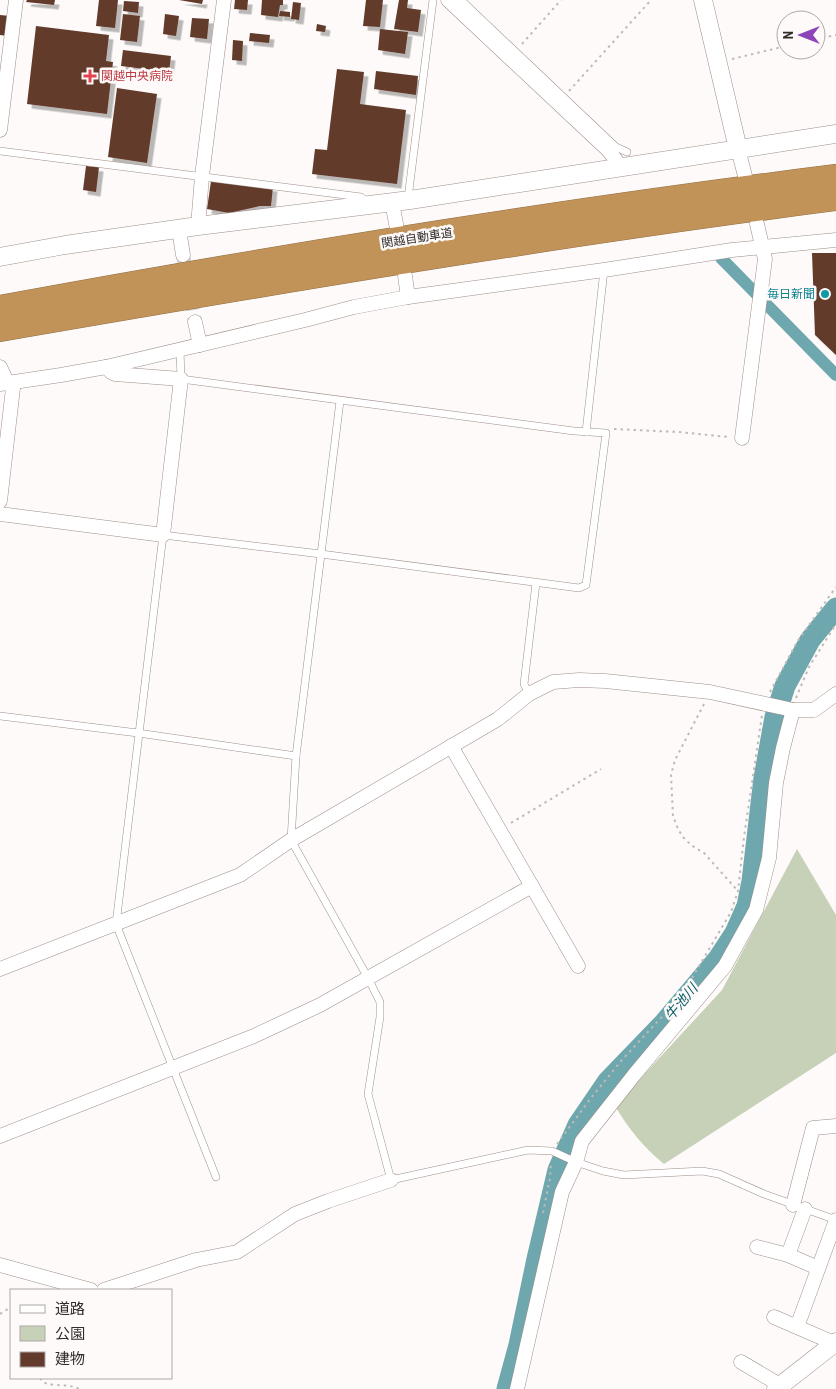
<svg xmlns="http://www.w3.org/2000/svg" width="836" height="1389" font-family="'Archivo Narrow','Noto Sans JP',sans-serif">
<defs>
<filter id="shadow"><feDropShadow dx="4.5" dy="4.5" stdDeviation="0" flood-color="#0004"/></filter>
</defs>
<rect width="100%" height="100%" fill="#fdfaf9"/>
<path fill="#c7d1b7" d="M 797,849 L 836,915 L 836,1053 L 664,1164 C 643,1147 629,1129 615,1106 L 722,990 Z"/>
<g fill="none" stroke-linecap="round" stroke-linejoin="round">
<polyline stroke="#6ea7ad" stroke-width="12" points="721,258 836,375"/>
<polyline stroke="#6ea7ad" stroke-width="21" points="507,1389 519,1345 537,1259 558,1170 578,1125 608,1081 664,1023 718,959 735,933 747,906 752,881 764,778 775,717 785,686 810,640 836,608"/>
</g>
<g fill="#623b2c" filter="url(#shadow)">
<polygon points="27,0 55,0 54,5 26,2"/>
<polygon points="99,0 118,0 115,28 96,26"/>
<polygon points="179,0 203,0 202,4"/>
<polygon points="235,0 248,0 247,10 234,9"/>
<polygon points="262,0 283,0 283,5 280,5 278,17 261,15"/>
<polygon points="366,0 383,0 380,27 363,26"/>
<polygon points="399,0 408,0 407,8 421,10 418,32 394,29"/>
<polygon points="124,1 139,2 138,13 123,11"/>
<polygon points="293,2 301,3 299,20 291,19"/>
<polygon points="280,11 290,12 290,17 279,16"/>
<polygon points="123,14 140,16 137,42 120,40"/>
<polygon points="165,14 179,16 176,36 163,34"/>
<polygon points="0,15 10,16 8,36 0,35"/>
<polygon points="192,18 209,19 207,39 190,37"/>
<polygon points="317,24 326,26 325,32 316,31"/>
<polygon points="36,26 109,35 106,61 113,62 107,114 27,104"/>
<polygon points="380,29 408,32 405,54 378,50"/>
<polygon points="250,33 270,35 269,43 249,41"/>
<polygon points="233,40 243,41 242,61 232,60"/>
<polygon points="123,50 171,56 169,72 121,66"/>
<polygon points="337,69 364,72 360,104 406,110 397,184 312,174 315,149 327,150"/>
<polygon points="376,71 418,76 416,95 374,89"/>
<polygon points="117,88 157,94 147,163 108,157"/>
<polygon points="86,166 99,167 96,192 83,190"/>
<polygon points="211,181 273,187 271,206 260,206 229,213 207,209"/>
<polygon points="812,253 836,253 836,355 815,335"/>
</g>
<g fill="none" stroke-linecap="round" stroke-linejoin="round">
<polyline stroke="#d4d1d0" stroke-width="14" stroke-dasharray="14 7" stroke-linecap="butt" points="183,255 195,322"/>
<defs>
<g id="service">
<polyline points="461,0 616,147 627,152"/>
<polyline points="0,151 361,197 367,202"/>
<polyline points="410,199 409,190 433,0"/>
<polyline points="180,349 181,379 574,431 606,433 586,585 579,588 321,554 163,535 116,924 216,1177"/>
<polyline points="340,401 296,756 291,840 368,978 380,1002 380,1017 368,1094 391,1180 528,1150 552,1151 576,1162 603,1171 624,1175 702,1171 719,1174 764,1194 836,1220"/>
<polyline points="586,432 604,270"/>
<polyline points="529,694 524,684 536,583"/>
<polyline points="0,716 138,733 296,756"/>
</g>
<g id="minor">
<polyline points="448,0 608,150 616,160 618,168"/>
<polyline points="0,130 16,0"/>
<polyline points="738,149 745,176"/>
<polyline points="392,202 397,229"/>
<polyline points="198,226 202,176 224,0"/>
<polyline points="179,229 183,255"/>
<polyline points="405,276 408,297"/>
<polyline points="195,322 200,345"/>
<polyline points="0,367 7,382 13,388 0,501"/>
<polyline points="0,384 61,375 106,367 305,320 354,307 408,297 604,270 732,250 836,240"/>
<polyline points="742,438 765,259 757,224"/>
<polyline points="0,514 163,535 181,379 115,374 111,372 106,367"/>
<polyline points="451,746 578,966"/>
<polyline points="0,969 240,875 291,840 498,719 529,694 553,682 579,680 605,681 710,692 793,710 814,710 836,694"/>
<polyline points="0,1136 254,1036 320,1005 532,886"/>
<polyline points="793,1205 813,1128 836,1126"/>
<polyline points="757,1247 788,1255 818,1268"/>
<polyline points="788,1255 805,1209"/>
<polyline points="0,1265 91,1290"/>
<polyline points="104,1290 196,1260 237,1252 295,1214 328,1201 391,1180"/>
<polyline points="774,1317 834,1343"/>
<polyline points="797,1327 836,1220"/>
<polyline points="741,1362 780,1385"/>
<polyline points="517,1389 562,1192 576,1162 582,1141 634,1075 725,966 756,910 769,858 776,783 783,748 793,710"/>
</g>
<g id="tertiary">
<polyline points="703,0 738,149"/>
<polyline points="0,257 65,245 198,226 410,200 836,134"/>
<polyline points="776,1389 836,1342"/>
</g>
<g id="motorway">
<path d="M 0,308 C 277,257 556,212 836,177"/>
<path d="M 0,329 C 278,281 556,234 836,198"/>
</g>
</defs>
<use href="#service" stroke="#9e8f8a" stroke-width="8"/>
<use href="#minor" stroke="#9e8f8a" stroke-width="15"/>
<use href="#tertiary" stroke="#9e8f8a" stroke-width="19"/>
<use href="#motorway" stroke="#906f48" stroke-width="26"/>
<g stroke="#bebab9" stroke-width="2" stroke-dasharray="2.5 4" stroke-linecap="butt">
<polyline points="816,39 836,35"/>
<polyline points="522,44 561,0"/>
<polyline points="732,59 786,46"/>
<polyline points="569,91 651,0"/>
<polyline points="614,429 678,432 729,437"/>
<polyline points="770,692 797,642 836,587"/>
<polyline points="796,698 809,667 836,624"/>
<polyline points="704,704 675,760 671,775 673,816 678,829 683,837 691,845 704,853 738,891"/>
<polyline points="511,823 601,769"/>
<polyline points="557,1144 591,1098 621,1061 682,995 731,912 738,891 744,837 762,715"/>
<polyline points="543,1213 550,1178 551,1162"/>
<polyline points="0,1314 11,1307"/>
<path d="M 40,1378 C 45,1389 67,1382 79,1389"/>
</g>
<use href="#service" stroke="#fff" stroke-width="7"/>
<use href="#minor" stroke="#fff" stroke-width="14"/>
<use href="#tertiary" stroke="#fff" stroke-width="18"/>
<use href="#motorway" stroke="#c29358" stroke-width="25"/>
</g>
<path fill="#e0444e" stroke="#fdfaf9" stroke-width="2" d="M87.5 68.5h5v5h5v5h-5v5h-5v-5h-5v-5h5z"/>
<circle fill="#0f9aa8" stroke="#fdfaf9" stroke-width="2" cx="825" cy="294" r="5"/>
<g text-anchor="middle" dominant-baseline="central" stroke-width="5" stroke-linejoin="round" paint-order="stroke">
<g font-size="12" fill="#be3a42" stroke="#fdfaf9" text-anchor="start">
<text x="101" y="76">関越中央病院</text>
</g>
<g font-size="12" fill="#322c2a" stroke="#fdfaf9">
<text transform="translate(417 238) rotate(-9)">関越自動車道</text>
</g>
<g font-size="12" fill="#0d838f" stroke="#fdfaf9" text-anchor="end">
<text x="815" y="294">毎日新聞</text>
</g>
<g font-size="14" font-style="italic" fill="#0a5e65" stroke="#fdfaf9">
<text transform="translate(681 1002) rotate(-50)">牛池川</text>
</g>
</g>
<rect x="10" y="1289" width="162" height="90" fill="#fdfaf9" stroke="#aca8a6"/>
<rect x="20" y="1305" width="25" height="8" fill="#ffffff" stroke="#aca8a6"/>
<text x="55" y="1314" font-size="15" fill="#322c2a">道路</text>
<rect x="20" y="1326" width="25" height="15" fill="#c7d1b7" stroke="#aca8a6"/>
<text x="55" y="1339" font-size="15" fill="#322c2a">公園</text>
<rect x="20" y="1352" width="25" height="15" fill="#623b2c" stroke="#aca8a6"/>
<text x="55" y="1364" font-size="15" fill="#322c2a">建物</text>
<g transform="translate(801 35) rotate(270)"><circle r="24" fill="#fdfaf9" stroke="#aca8a6"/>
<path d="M0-4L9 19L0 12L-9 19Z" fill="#8d45b8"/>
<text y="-8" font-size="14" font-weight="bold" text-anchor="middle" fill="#322c2a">N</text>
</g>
</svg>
